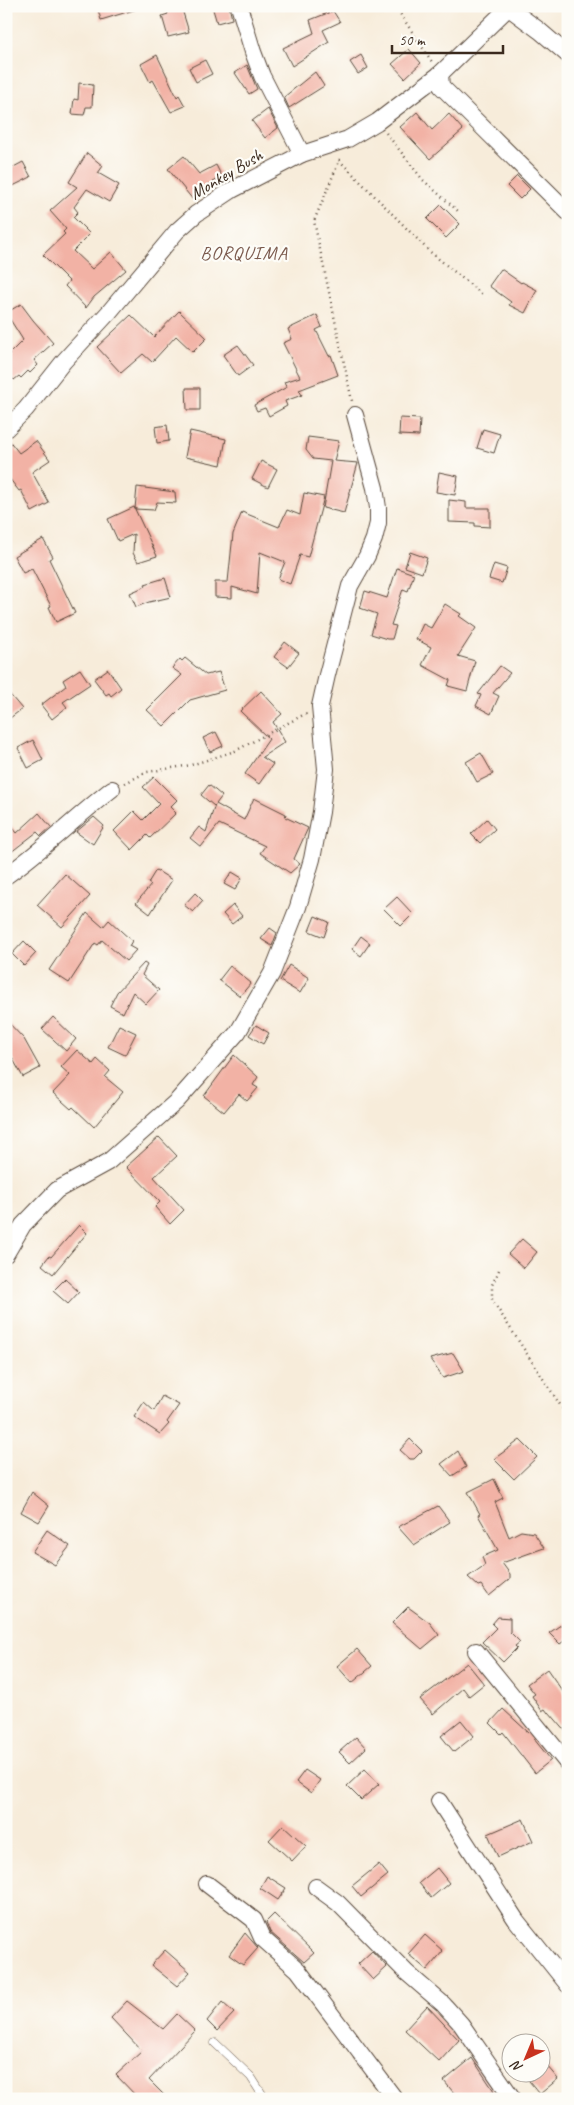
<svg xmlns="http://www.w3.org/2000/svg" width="574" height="2105" font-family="Caveat,sans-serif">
<rect width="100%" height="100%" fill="#fdfcf7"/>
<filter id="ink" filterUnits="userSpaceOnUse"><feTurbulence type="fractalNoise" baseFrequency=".02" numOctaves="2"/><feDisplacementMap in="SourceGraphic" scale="10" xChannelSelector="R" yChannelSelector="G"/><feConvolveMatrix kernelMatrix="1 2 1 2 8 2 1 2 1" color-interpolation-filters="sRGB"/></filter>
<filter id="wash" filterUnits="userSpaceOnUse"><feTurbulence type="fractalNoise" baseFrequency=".0096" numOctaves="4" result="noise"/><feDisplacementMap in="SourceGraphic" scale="20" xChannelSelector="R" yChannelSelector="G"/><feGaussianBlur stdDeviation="1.12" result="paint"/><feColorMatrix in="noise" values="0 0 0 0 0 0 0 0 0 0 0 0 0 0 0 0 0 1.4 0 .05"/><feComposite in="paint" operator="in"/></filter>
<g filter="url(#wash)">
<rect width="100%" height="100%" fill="#f7ecda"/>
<g id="blocks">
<g fill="#f2b2a5">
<polygon points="97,6 137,6 137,9 101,20"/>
<polygon points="165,6 181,6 189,32 168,37 162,16 168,14"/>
<polygon points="212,6 229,6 232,19 217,23"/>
<polygon points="333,11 340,22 323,30 329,42 292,66 283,48 314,33 310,20"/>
<polygon points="409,49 421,63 405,78 392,64"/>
<polygon points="157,55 177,97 179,95 185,106 171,112 153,80 150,82 141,64"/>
<polygon points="361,55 368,68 358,74 350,62"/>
<polygon points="205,60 212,74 196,82 189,68"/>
<polygon points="247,65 257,89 249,94 235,73"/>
<polygon points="315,72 324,86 289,108 284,97"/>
<polygon points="79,83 93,85 92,107 86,107 84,115 72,114 74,99 78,100"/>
<polygon points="268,109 278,128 265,138 252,121"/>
<polygon points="417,112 432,130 449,114 463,130 430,159 400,127"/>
<polygon points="87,153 103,166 98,173 119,185 109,202 87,189 74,207 78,212 73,217 90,234 73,251 92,269 111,252 126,270 94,297 86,308 65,286 69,281 43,255 65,234 63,232 66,229 50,211 77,187 69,182"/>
<polygon points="184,156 199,174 216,165 222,177 208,185 210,188 194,201 168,169"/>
<polygon points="23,162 31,177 11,187 6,178 6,171"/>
<polygon points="517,176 530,189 520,199 507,186"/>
<polygon points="441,205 460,224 446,238 427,219"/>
<polygon points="501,269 521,283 522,282 537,290 525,313 509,305 511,302 489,286"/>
<polygon points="21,304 33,320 53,343 34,360 38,365 30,373 28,371 21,378 19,376 14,380 6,372 6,357 23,340 6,313"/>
<polygon points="179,311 207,338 193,352 176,336 152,362 143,354 121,373 97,347 131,315 154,337"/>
<polygon points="317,315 322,327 316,330 329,356 331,355 338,375 299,390 302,395 285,401 287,406 269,416 265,408 257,411 254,405 287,387 284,382 300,377 283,343 292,339 288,329"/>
<polygon points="238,345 253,365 238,376 223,355"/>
<polygon points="186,388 200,388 200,410 187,410"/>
<polygon points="400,418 420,419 419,436 399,435"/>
<polygon points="167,425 169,441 157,443 155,427"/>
<polygon points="483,429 500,434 494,453 477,448"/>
<polygon points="190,431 226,439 221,465 185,457"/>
<polygon points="308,437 339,441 334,461 358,463 344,513 323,508 331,461 313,459 306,450"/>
<polygon points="6,439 8,439 19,453 36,441 50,460 32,472 49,503 32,512 21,490 19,491 6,474"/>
<polygon points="261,461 277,469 268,487 252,479"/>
<polygon points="439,472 458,476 455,495 436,492"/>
<polygon points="137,487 175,492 176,503 157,502 154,510 135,509"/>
<polygon points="304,493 324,497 308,557 300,555 290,584 278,579 285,562 260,552 257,594 232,587 232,598 215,597 215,582 228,582 233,534 242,512 279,527 287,510 300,515"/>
<polygon points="449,500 466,502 466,508 490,508 490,527 475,526 475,523 449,522"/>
<polygon points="134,507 157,556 138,562 133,553 134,534 118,541 108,519"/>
<polygon points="43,539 53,557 49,559 75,613 56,622 49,607 51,606 32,569 23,573 14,556"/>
<polygon points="410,552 427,558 422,573 405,567"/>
<polygon points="494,564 507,568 502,583 489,579"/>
<polygon points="397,568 414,574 408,591 403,589 391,625 396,626 392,639 387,639 371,634 377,614 360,608 365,591 387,598"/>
<polygon points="165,578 171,597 149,602 136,607 130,593 146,586 145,584"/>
<polygon points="445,604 461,614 459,616 476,628 458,656 475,661 467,691 448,686 450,680 422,665 431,647 416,639 423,624 431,628"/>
<polygon points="285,642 299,653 288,667 274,657"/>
<polygon points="185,658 206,675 219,672 225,690 190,700 164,726 147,710 182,675 172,668 180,659 182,661"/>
<polygon points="500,666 510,673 493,693 499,696 491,714 476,706 481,695 478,694"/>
<polygon points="80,669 90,684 63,702 67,707 52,719 41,705 66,686 63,680"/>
<polygon points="108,669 121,688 111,696 109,693 106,695 94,679"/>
<polygon points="6,690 22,709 6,721"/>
<polygon points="261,691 282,714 273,722 285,742 262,757 273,764 259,784 245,774 269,739 240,711"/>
<polygon points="216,732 223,746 210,752 203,738"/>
<polygon points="33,740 43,760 28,768 18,748"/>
<polygon points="481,753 493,774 477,782 466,762"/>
<polygon points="154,777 177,800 170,807 176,813 150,838 147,835 132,850 114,831 134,811 143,820 159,804 143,787"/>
<polygon points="209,785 222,796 216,804 244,820 254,798 286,814 285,817 308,828 294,859 300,864 290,873 260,853 265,846 219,824 201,847 190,838 199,827 206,832 215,805 214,806 201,795"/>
<polygon points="39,813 51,827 41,836 37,832 6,856 6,819 17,833"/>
<polygon points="94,817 104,826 93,844 76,832"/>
<polygon points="487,819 495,829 480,843 471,834"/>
<polygon points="156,870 172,880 150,914 136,903 151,885 148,883"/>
<polygon points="232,872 242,878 235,890 224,884"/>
<polygon points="65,874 90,896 62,927 37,905"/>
<polygon points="195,893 203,901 193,912 184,905"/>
<polygon points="397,897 413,914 401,926 384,909"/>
<polygon points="233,905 242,916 232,924 223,914"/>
<polygon points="87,913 103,927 109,920 132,941 129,946 136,950 126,961 102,940 98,945 95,943 69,983 49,970"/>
<polygon points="315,916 329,922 324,937 309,931"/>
<polygon points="270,928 277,933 272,946 261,939"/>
<polygon points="361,936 370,943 361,956 352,949"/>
<polygon points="24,941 36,953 24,966 12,954"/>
<polygon points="144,963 147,965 142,975 159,990 146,1004 133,992 123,1013 110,1006 117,992"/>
<polygon points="289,965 309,978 300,993 280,981"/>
<polygon points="230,966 251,983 240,996 219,980"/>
<polygon points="53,1017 76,1039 66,1051 42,1029"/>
<polygon points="6,1020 24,1039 40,1068 23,1077 6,1047"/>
<polygon points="119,1025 136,1033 125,1055 108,1047"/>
<polygon points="256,1025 269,1033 263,1044 249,1035"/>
<polygon points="77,1050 93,1064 97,1059 110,1071 105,1077 123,1092 94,1127 73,1107 71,1109 53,1093 70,1075 61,1067"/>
<polygon points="234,1055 258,1077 253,1085 258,1088 247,1101 239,1094 224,1112 204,1096"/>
<polygon points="159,1137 177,1156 154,1177 184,1210 170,1224 155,1207 160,1202 126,1167"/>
<polygon points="79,1225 87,1233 53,1274 42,1265 49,1256 51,1257"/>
<polygon points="522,1239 537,1252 524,1268 508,1254"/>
<polygon points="65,1279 79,1292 68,1304 53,1291"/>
<polygon points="453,1353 464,1371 443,1378 430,1359"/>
<polygon points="162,1396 179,1405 167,1422 169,1424 160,1434 134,1417 144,1402 154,1411"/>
<polygon points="410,1439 422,1451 414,1459 410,1459 400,1450"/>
<polygon points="520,1440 537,1457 514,1479 494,1459"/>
<polygon points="458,1451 466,1467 452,1476 441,1464"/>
<polygon points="494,1479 503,1498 495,1502 509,1537 521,1531 534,1533 544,1548 502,1563 510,1574 510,1579 489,1596 481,1585 478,1586 468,1577 485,1565 482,1557 498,1550 478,1515 480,1514 468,1492"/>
<polygon points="32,1492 49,1506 39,1522 21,1512"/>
<polygon points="438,1506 450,1522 414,1545 398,1527"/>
<polygon points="47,1530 70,1546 55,1565 32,1552"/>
<polygon points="408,1607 430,1623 439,1635 422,1649 392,1623"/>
<polygon points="498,1617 510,1618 510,1632 520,1642 515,1646 517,1648 503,1662 482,1642 496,1628 492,1624"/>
<polygon points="568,1620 568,1638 560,1644 549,1633"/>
<polygon points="357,1649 372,1666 352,1683 337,1666"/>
<polygon points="467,1663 484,1684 469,1696 463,1688 433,1714 420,1699"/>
<polygon points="547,1669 568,1699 568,1734 549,1712 548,1713 545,1709 542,1711 532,1696 535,1694 527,1684"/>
<polygon points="503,1709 529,1733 551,1760 535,1773 503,1732 501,1734 490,1723"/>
<polygon points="461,1720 474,1736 454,1752 441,1736"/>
<polygon points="356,1737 366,1748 350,1763 339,1752"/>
<polygon points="365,1769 379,1784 361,1800 347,1786"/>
<polygon points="305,1770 320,1780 311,1793 296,1782"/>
<polygon points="523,1819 533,1841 498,1857 488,1834"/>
<polygon points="283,1825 306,1846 292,1861 269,1840"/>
<polygon points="379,1864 388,1875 361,1897 352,1886"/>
<polygon points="437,1868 449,1883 431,1898 419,1883"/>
<polygon points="267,1876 286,1888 278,1900 260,1888"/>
<polygon points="274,1914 314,1953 304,1962 270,1932 266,1922"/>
<polygon points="245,1933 258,1948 243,1965 229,1955"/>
<polygon points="425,1935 443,1951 427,1970 408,1954"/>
<polygon points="165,1950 190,1972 177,1986 151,1965"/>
<polygon points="372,1951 387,1967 373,1980 358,1964"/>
<polygon points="127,2001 163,2029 177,2014 195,2031 149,2080 168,2099 139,2099 116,2075 142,2051 111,2018"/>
<polygon points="222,2002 234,2013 217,2031 207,2021"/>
<polygon points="427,2006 459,2040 439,2062 405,2030"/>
<polygon points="472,2058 494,2091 483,2099 459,2099 444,2081"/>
<polygon points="547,2066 558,2079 540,2094 529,2081"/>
</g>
</g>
</g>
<g filter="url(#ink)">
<use href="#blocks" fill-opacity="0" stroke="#57473a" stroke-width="1"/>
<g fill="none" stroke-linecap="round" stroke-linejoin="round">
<defs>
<polyline id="service" points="215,2043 251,2077 265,2099"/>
<g id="minor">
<polyline points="239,6 253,52 262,76 302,154"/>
<polyline points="509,8 540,31 568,55"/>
<polyline points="440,74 441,86 446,91 568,212"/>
<polyline points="6,429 26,409 64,361 110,311 177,231 196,214 232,190 302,154 348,139 377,122 440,74 510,6"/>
<path d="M 6,876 C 44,849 76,817 112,789"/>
<polyline points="6,1254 23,1225 57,1190 108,1162 177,1101 238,1032 272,973 298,907 312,859 321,812 326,769 320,706 327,675 350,586 367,556 374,539 378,523 378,508 375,488 355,415"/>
<polyline points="476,1651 568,1764"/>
<polyline points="439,1801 516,1920 568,1985"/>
<polyline points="207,1884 254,1920 262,1938 298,1970 395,2099"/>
<polyline points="316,1887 338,1903 407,1973 443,2004 461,2024 513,2099"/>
</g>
</defs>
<use href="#service" stroke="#57473a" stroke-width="9"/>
<use href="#minor" stroke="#57473a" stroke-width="18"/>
<g stroke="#57473a" stroke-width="2.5" stroke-dasharray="1 4" stroke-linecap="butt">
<polyline points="395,6 432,62"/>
<polyline points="386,133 423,180 458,211"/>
<polyline points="340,159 314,221 352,401"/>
<polyline points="339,160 429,251 484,296"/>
<polyline points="125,783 147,772 191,765 235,751 307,713"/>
<polyline points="499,1270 492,1285 492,1300 568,1417"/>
</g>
<use href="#service" stroke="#fff" stroke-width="8"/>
<use href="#minor" stroke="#fff" stroke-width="16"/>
</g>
</g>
<g text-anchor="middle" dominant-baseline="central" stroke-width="4.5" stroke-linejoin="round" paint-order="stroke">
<g font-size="18" fill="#3b2a1e" stroke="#fdfcf7">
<text transform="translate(226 174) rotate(-31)">Monkey Bush</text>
</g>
<g font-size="19" letter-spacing="1" fill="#7b5a4d" stroke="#fdfcf7">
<text x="244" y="253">BORQUIMA</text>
</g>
</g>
<rect width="574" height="2105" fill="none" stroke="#fdfcf7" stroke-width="25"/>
<g transform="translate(526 2058) rotate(224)"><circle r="24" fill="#fdfcf7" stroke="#afa8a0"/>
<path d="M0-4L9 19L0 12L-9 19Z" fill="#c8321e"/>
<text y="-8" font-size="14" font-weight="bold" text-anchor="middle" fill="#3b2a1e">N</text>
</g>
<path d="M392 45v8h111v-8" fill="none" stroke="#3b2a1e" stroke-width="2.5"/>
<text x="399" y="45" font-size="15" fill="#3b2a1e" stroke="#fdfcf7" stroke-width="4" paint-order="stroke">50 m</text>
</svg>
